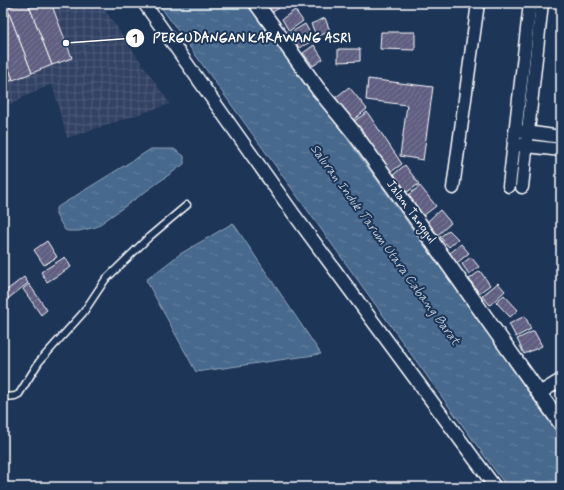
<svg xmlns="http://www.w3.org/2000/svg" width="564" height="490" font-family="Mynerve,sans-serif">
<defs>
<pattern id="industrial-grid" width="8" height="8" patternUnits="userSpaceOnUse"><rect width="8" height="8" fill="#314264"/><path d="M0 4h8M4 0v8" fill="none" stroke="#505e7b"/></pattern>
<pattern id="water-ripples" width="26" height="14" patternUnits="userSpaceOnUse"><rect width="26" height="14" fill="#46698d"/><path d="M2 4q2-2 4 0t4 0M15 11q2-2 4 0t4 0" fill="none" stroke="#62809e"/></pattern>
<pattern id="building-hatch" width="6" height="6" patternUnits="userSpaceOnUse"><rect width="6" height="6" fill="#605f81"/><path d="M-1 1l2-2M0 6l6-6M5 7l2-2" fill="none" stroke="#787794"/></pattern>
</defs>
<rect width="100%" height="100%" fill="#1d3557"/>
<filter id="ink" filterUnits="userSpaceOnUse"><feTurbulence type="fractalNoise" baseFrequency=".025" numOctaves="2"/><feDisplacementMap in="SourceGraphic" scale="8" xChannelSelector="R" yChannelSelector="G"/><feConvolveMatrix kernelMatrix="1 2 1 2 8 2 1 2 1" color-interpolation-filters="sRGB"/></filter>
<g filter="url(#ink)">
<polygon fill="url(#industrial-grid)" points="3,3 100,3 170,104 67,138 52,84 3,107"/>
<g fill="url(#water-ripples)" stroke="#90a5bb">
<polygon points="158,3 249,3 561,435 561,487 507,487"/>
<polygon points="151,149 174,149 184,156 184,164 96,227 79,231 68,231 65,230 56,215 56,208"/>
<polygon points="233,223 321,354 196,372 146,280 180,254"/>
</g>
<g fill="url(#building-hatch)" stroke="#fff">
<polygon points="21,3 28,3 52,65 32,73 7,8"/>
<polygon points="28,3 51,3 72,58 52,65"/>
<polygon points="263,3 286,3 270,14"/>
<polygon points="7,8 32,73 13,80 3,53 3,10"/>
<polygon points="295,10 303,21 289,31 282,19"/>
<polygon points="325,18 330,31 317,37 311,24"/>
<polygon points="305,24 314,40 299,48 290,33"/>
<polygon points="381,32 415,32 415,50 380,49"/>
<polygon points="314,45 323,59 313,66 303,53"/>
<polygon points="338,49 360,49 360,61 338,62"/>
<polygon points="3,53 13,80 3,84"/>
<polygon points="368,79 433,87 423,160 400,156 407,105 366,100"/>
<polygon points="349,87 367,109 352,121 335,98"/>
<polygon points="367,112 402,164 388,174 353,122"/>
<polygon points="405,165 419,184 407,192 394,174"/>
<polygon points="420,186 436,206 423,216 407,196"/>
<polygon points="440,210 451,223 438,235 427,222"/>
<polygon points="449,230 458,239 449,247 440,237"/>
<polygon points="47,241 57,257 44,265 34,250"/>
<polygon points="461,244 469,253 457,263 449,254"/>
<polygon points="65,257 71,267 47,282 41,272"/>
<polygon points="471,257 479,267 469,274 462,264"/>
<polygon points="480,271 490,285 479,293 469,279"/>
<polygon points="24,277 28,283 5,301 3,299 3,293"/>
<polygon points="498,283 505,291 490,305 482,296"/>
<polygon points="29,284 47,310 41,315 23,289"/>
<polygon points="504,295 518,310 510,317 496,302"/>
<polygon points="525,316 531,329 516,337 509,324"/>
<polygon points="534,331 542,346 524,354 517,339"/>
</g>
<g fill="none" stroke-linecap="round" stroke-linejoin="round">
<defs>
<polyline id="service" points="3,395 6,397 15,396 19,394 39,362 83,313 105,280 149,237 187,205"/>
<g id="minor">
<polyline points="144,3 293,213 495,487"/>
<polyline points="519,131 561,137"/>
<polyline points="518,145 561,150"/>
<polyline points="509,186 530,3"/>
<polyline points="522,187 542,3"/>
<polyline points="453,188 478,3"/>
<polyline points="538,394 561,380"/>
</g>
<polyline id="tertiary" points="256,3 318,89 354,133 419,223 561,424"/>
</defs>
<use href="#service" stroke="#fff" stroke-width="9"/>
<use href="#minor" stroke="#fff" stroke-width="15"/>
<use href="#tertiary" stroke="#fff" stroke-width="17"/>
<use href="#service" stroke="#1d3557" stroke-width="6"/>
<use href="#minor" stroke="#1d3557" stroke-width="12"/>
<use href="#tertiary" stroke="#1d3557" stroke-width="14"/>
</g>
</g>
<g text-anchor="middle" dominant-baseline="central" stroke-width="4" stroke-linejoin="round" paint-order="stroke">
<g font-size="12" fill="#fff" stroke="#1d3557">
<text transform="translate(411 212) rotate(54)">Jalan Tanggul</text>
</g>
<g font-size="13" font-style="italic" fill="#b5c3d1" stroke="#1d3557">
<text transform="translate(385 245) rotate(54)">Saluran Induk Tarum Utara Cabang Barat</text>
</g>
</g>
<path fill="none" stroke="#fff" stroke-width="1.5" d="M66 43L135 38"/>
<g fill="#fff" stroke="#1d3557" stroke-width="1.5">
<circle cx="66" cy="43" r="4"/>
<circle cx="135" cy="38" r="10"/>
</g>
<g font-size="12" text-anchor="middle" font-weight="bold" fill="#111">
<text x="135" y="42">1</text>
</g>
<g font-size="13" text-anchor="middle" font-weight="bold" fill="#fff" stroke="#1d3557" stroke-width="4" stroke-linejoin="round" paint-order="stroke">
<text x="252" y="42">PERGUDANGAN KARAWANG ASRI</text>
</g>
<rect width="564" height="490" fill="none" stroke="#1d3557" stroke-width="16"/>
<rect x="8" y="8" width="548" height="474" fill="none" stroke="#fff" stroke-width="1.5" filter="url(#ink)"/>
</svg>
